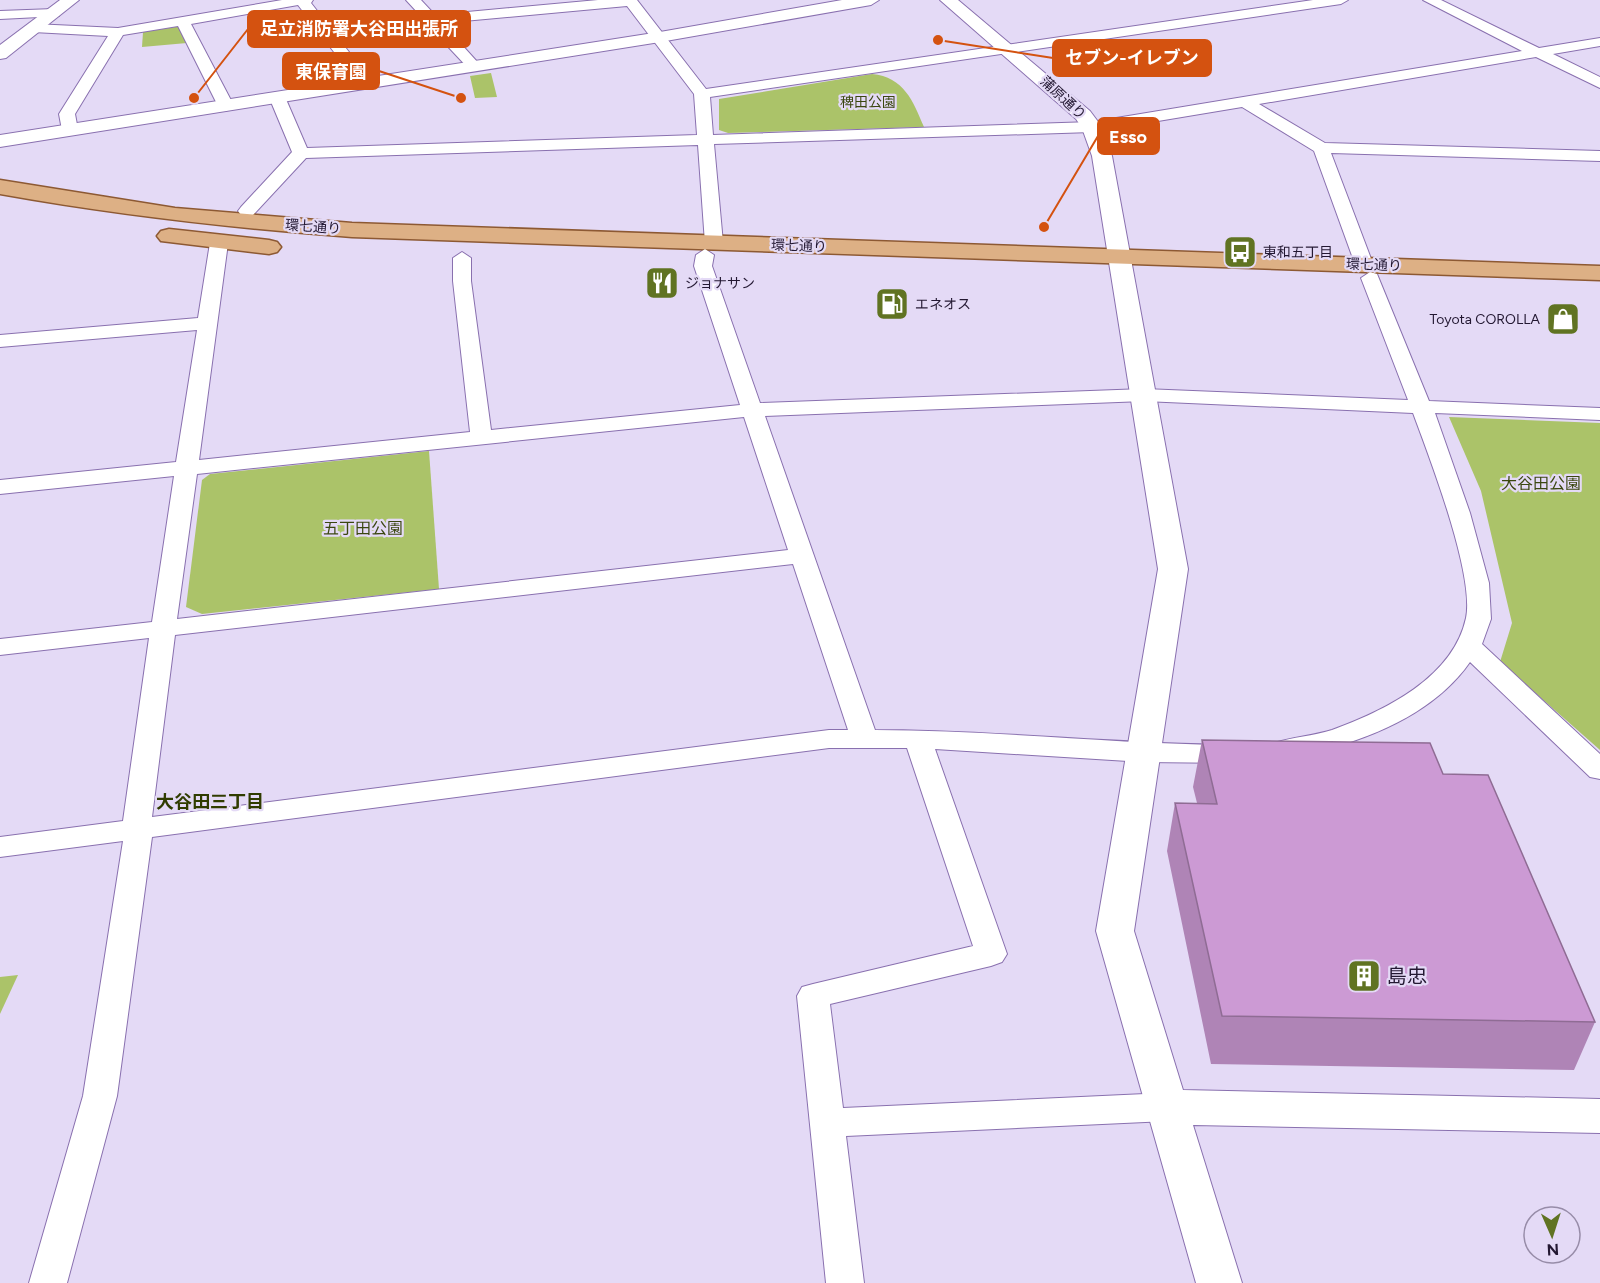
<svg xmlns="http://www.w3.org/2000/svg" width="1600" height="1283" font-family="Figtree,'Noto Sans JP',sans-serif">
<rect width="100%" height="100%" fill="#e4daf6"/>
<g fill="#abc369">
<polygon points="182,26 187,43 142,47 143,32"/>
<polygon points="491,73 497,97 475,98 470,76"/>
<path d="M 872,74 C 904,77 913,101 924,127 L 728,133 L 719,130 L 719,99 Z"/>
<polygon points="1449,417 1600,423 1600,750 1500,662 1512,623 1481,491"/>
<polygon points="429,451 439,589 202,614 186,607 202,480 210,474"/>
<polygon points="18,975 0,1014 0,977"/>
</g>
<g fill="none" stroke-linecap="round" stroke-linejoin="round">
<defs>
<g id="minor">
<polygon points="282,0 313,0 311,3 329,26 418,13 406,0 421,0 435,15 598,0 637,0 706,89 1313,0 1348,0 1341,4 710,97 713,135 1092,122 1522,51 1423,0 1441,0 1539,48 1600,38 1600,46 1553,54 1600,77 1600,88 1536,57 1259,104 1325,143 1600,151 1600,161 1331,153 1373,264 1364,270 1355,264 1314,151 1242,107 1092,132 714,144 723,243 714,248 705,243 698,145 306,158 253,215 241,215 238,211 241,207 292,152 269,97 272,94 282,94 285,97 307,148 697,135 694,94 627,6 442,23 481,66 474,70 469,69 424,21 335,34 373,83 365,88 360,86 298,5 191,24 234,106 226,111 218,106 178,26 123,35 75,114 78,130 70,135 62,130 59,114 108,36 33,32 26,28 33,24 118,28"/>
<polygon points="54,9 59,10 59,16 0,19 0,11"/>
<path d="M 219,238 L 228,243 L 199,460 L 470,432 L 453,281 L 453,258 L 462,252 L 471,258 L 471,281 L 491,430 L 740,405 L 694,266 L 696,255 L 705,249 L 714,255 L 712,266 L 760,403 L 1144,389 L 1408,400 L 1361,278 L 1370,272 L 1377,274 L 1429,401 L 1600,408 L 1600,420 L 1435,413 L 1470,513 L 1489,583 L 1491,619 L 1482,644 L 1600,754 L 1600,779 L 1590,777 L 1470,662 C 1438,708 1382,734 1328,749 C 1311,754 1292,760 1274,755 L 1270,749 L 1274,743 C 1293,737 1313,736 1332,730 C 1384,711 1453,678 1466,618 C 1475,575 1429,456 1413,413 L 1144,401 L 765,416 L 875,730 C 994,730 1113,744 1233,745 L 1243,748 L 1247,754 L 1243,760 L 1233,763 L 1144,762 L 935,749 L 1007,954 L 1002,962 L 991,966 L 830,1004 L 843,1108 L 1167,1093 L 1179,1097 L 1184,1107 L 1179,1117 L 1167,1121 L 846,1136 L 864,1283 L 826,1283 L 797,996 L 802,987 L 813,984 L 973,946 L 907,748 L 829,748 L 152,837 L 117,1096 L 67,1283 L 29,1283 L 83,1096 L 123,841 L 0,857 L 0,837 L 123,821 L 149,638 L 0,655 L 0,639 L 152,622 L 174,476 L 0,494 L 0,480 L 176,462 L 197,330 L 0,347 L 0,335 L 198,318 L 210,243 ZM 744,417 L 788,550 L 177,619 L 197,474 ZM 793,564 L 848,730 L 829,730 L 152,817 L 175,635 Z"/>
</g>
<g id="tertiary">
<polygon points="60,0 79,0 6,58 0,59 0,45"/>
<polygon points="842,0 879,0 871,5 660,42 0,147 0,135 660,32"/>
<polygon points="940,0 958,0 1090,111 1102,127 1112,156 1188,569 1134,931 1183,1090 1600,1099 1600,1133 1193,1125 1242,1283 1196,1283 1096,931 1158,569 1092,156 1082,128 1076,119"/>
</g>
<g id="primary">
<path d="M 0,180 L 175,208 L 352,223 L 1600,266 L 1600,280 L 352,237 C 233,228 117,215 0,194 Z"/>
<polygon points="169,229 269,240 277,242 281,247 277,252 269,254 161,241 157,236 161,231"/>
</g>
</defs>
<use href="#minor" stroke="#8970af" stroke-width="2"/>
<use href="#tertiary" stroke="#8970af" stroke-width="2"/>
<use href="#primary" stroke="#8d5933" stroke-width="3"/>
<use href="#minor" fill="#fff" fill-rule="evenodd"/>
<use href="#tertiary" fill="#fff" fill-rule="evenodd"/>
<use href="#primary" fill="#ddb085" fill-rule="evenodd"/>
</g>
<polygon fill="#af84b6" points="1202,740 1443,774 1595,1022 1574,1070 1211,1064 1167,851 1175,803 1197,803 1193,787"/>
<polygon fill="#cc9ad4" stroke="#8f6c94" stroke-width="1.5" points="1202,740 1430,743 1443,774 1488,775 1595,1022 1222,1016 1175,803 1217,804"/>
<defs>
<symbol id="bus-square" viewBox="-11 -11 22 22"><rect x="-9" y="-9" width="18" height="18" rx="4" fill="#607322" stroke="#e4daf6"/><path d="M-5-6H5V4H4V6H2V4H-2V6H-4V4H-5ZM-3.5-4V0h7V-4ZM-3.5 1.2v1.5H-2V1.2ZM2 1.2v1.5H3.5V1.2Z" fill="#fff"/></symbol>
<symbol id="restaurant-square" viewBox="-11 -11 22 22"><rect x="-9" y="-9" width="18" height="18" rx="4" fill="#607322" stroke="#e4daf6"/><path d="M-5-6h1v4h1v-4h1v4h1v-4h1v5L-1.5 .5V6h-2V.5L-5-1ZM5-6V6H3V1.5H1.5Q1.5-4 5-6Z" fill="#fff"/></symbol>
<symbol id="fuel-square" viewBox="-11 -11 22 22"><rect x="-9" y="-9" width="18" height="18" rx="4" fill="#607322" stroke="#e4daf6"/><path d="M-5.5-6h7V0h2V4h1.3V-2.5L3-4.5l.8-.8L6-3V5H2.5V1h-1V6h-7ZM-4.2-4.7v3.2H.2V-4.7Z" fill="#fff"/></symbol>
<symbol id="shop-square" viewBox="-11 -11 22 22"><rect x="-9" y="-9" width="18" height="18" rx="4" fill="#607322" stroke="#e4daf6"/><path d="M-5-2.5h2.3a2.7 3.5 0 0 1 5.4 0H5L5.5 6h-11ZM-1.5-2.5h3a1.5 2.3 0 0 0-3 0Z" fill="#fff"/></symbol>
<symbol id="building-square" viewBox="-11 -11 22 22"><rect x="-9" y="-9" width="18" height="18" rx="4" fill="#607322" stroke="#e4daf6"/><path d="M-4-6H4V6H1V3H-1V6H-4ZM-2.5-4.3h1.7v1.8h-1.7ZM.8-4.3h1.7v1.8H.8ZM-2.5-1h1.7V.8h-1.7ZM.8-1h1.7V.8H.8Z" fill="#fff"/></symbol>
</defs>
<g fill-rule="evenodd">
<use href="#bus-square" x="1221" y="233" width="38" height="38"/>
<use href="#restaurant-square" x="643" y="264" width="38" height="38"/>
<use href="#fuel-square" x="873" y="285" width="38" height="38"/>
<use href="#shop-square" x="1544" y="300" width="38" height="38"/>
<use href="#building-square" x="1345" y="957" width="38" height="38"/>
</g>
<g text-anchor="middle" dominant-baseline="central" stroke-width="4.5" stroke-linejoin="round" paint-order="stroke">
<g font-size="14" fill="#231832" stroke="#e4daf6">
<text transform="translate(1063 98) rotate(43)">蒲原通り</text>
<text transform="translate(313 227) rotate(4)">環七通り</text>
<text transform="translate(799 246) rotate(2)">環七通り</text>
<text transform="translate(1374 265) rotate(2)">環七通り</text>
</g>
<g font-size="14" fill="#3b4710" stroke="#e4daf6">
<text x="868" y="102">稗田公園</text>
</g>
<g font-size="14" fill="#231832" stroke="#e4daf6" text-anchor="start">
<text x="1263" y="252">東和五丁目</text>
<text x="685" y="283">ジョナサン</text>
<text x="915" y="304">エネオス</text>
<text x="1540" y="319" text-anchor="end">Toyota COROLLA</text>
</g>
<g font-size="16" fill="#3b4710" stroke="#e4daf6">
<text x="1541" y="483">大谷田公園</text>
<text x="363" y="528">五丁田公園</text>
</g>
<g font-size="18" font-weight="bold" fill="#303c00" stroke="#e4daf6">
<text x="210" y="802">大谷田三丁目</text>
</g>
<g font-size="20" fill="#231832" stroke="#e4daf6" text-anchor="start">
<text x="1387" y="976">島忠</text>
</g>
</g>
<path fill="none" stroke="#d45210" stroke-width="2" d="M194 98L248 29M938 40L1053 58M461 98L379 71M1044 227L1098 136"/>
<g fill="#d45210" stroke="#e4daf6" stroke-width="2">
<circle cx="194" cy="98" r="6"/>
<circle cx="938" cy="40" r="6"/>
<circle cx="461" cy="98" r="6"/>
<circle cx="1044" cy="227" r="6"/>
</g>
<g fill="#d45210" stroke="#d45210" stroke-width="2">
<rect x="248" y="11" width="222" height="36" rx="6"/>
<rect x="1053" y="40" width="158" height="36" rx="6"/>
<rect x="283" y="53" width="96" height="36" rx="6"/>
<rect x="1098" y="118" width="61" height="36" rx="6"/>
</g>
<g font-size="18" text-anchor="middle" font-weight="bold" fill="#fff">
<text x="359" y="35">足立消防署大谷田出張所</text>
<text x="1132" y="64">セブン-イレブン</text>
<text x="331" y="78">東保育園</text>
<text x="1128" y="143">Esso</text>
</g>
<g transform="translate(1552 1235) rotate(177)"><circle r="28" fill="#e4daf6" stroke="#978ca8" stroke-width="1.5"/>
<path d="M0-4.5L10 22L0 15L-10 22Z" fill="#607322"/>
<text y="-9" font-size="16" font-weight="bold" text-anchor="middle" fill="#231832">N</text>
</g>
</svg>
